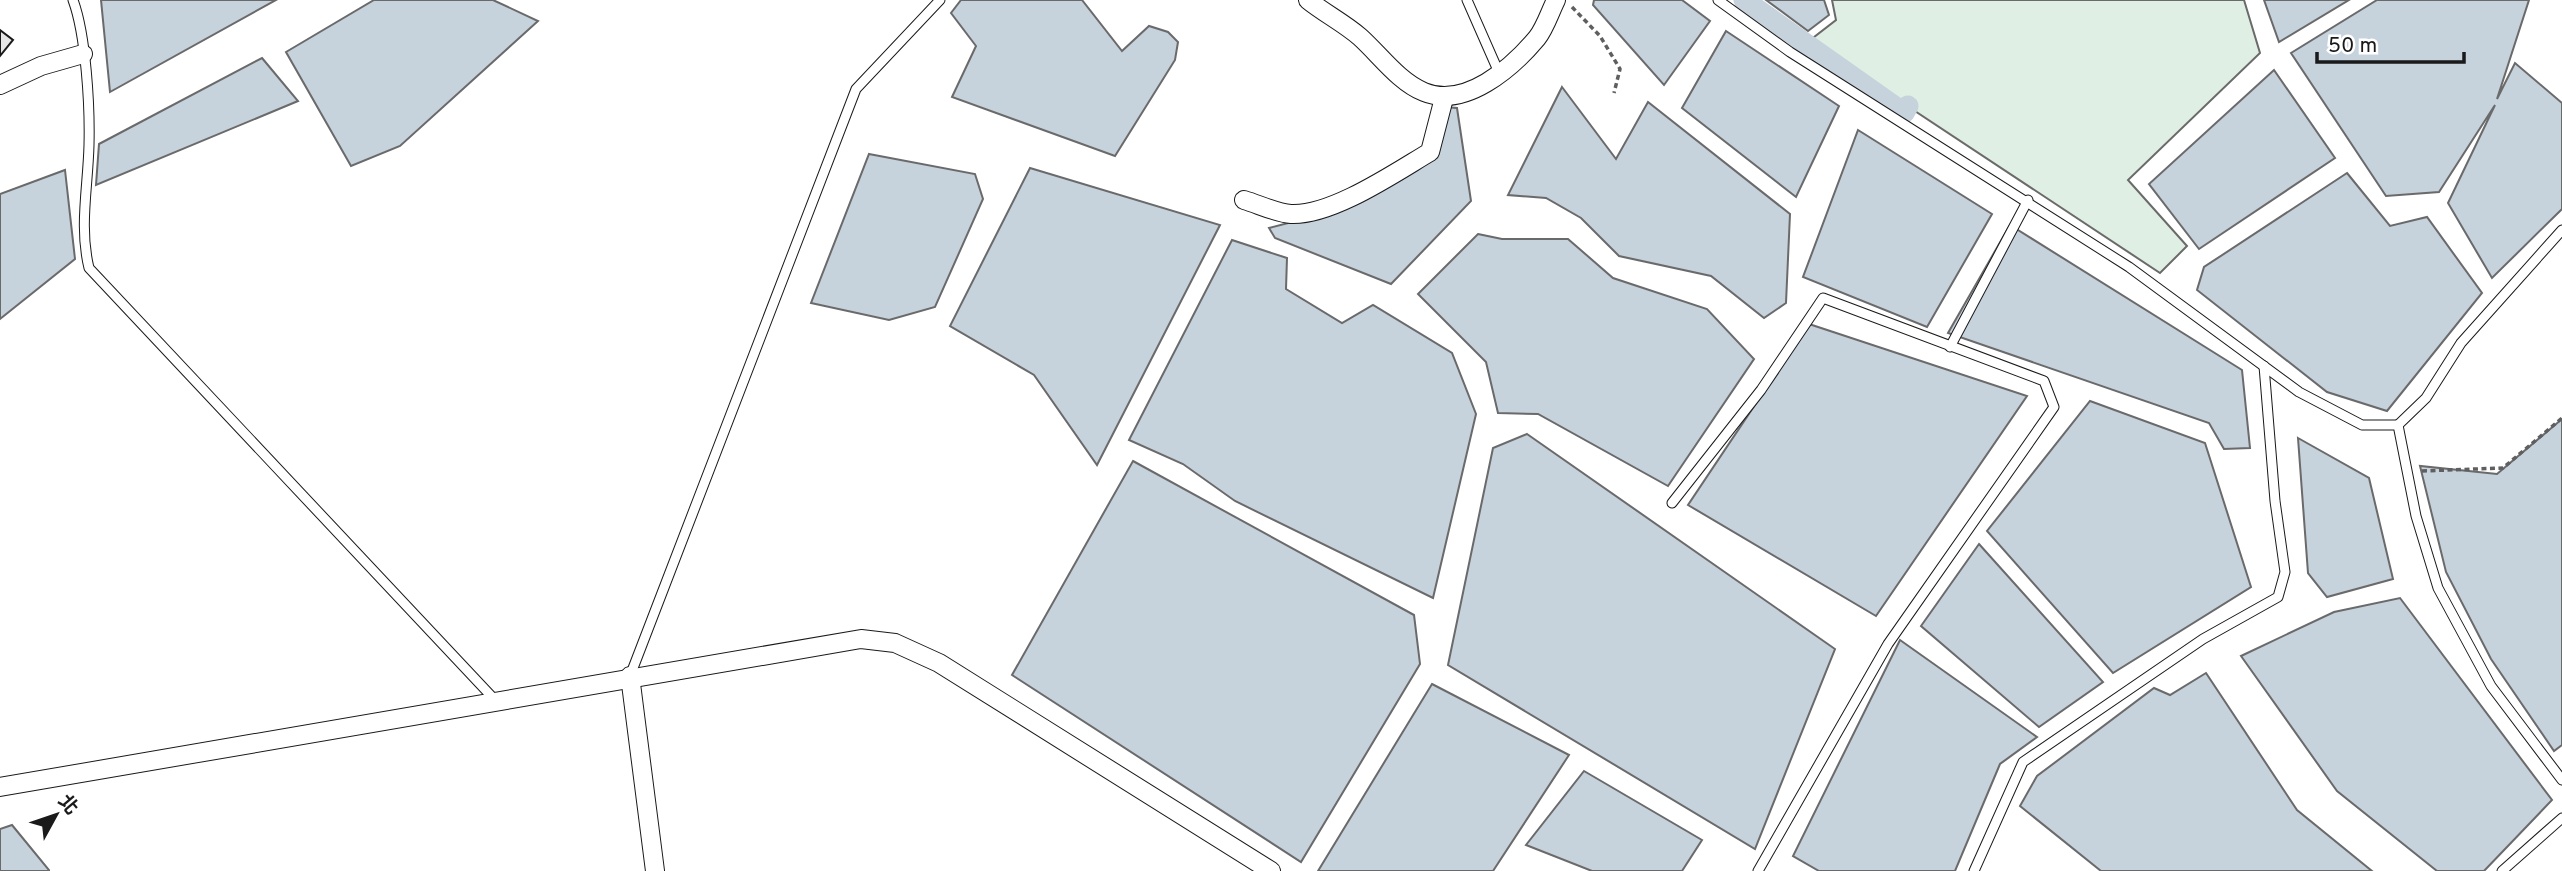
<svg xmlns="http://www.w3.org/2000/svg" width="2562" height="871" font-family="Overpass,'Noto Sans TC',sans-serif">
<rect width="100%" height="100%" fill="#fff"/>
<polygon fill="#e0efe3" stroke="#6a6a6a" stroke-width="2" points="1832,0 2244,0 2260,53 2128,180 2187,246 2160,273 1809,41 1836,20"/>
<g fill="#c6d2dc" stroke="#6a6a6a" stroke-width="2">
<polygon points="101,0 276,0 110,92"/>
<polygon points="374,0 493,0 538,21 400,146 351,166 286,52"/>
<polygon points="961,0 1082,0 1122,51 1149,26 1168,32 1178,42 1175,60 1115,156 952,97 976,46 951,13"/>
<polygon points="1594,0 1682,0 1710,21 1664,85 1593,5"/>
<polygon points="1766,0 1824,0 1829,15 1808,31"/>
<polygon points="2264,0 2349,0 2279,42"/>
<polygon points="2377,0 2529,0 2497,99 2515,63 2562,103 2562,209 2492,278 2448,203 2495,105 2439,192 2386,196 2291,53"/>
<polygon points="1726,31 1839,106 1796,197 1682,108"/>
<polygon points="262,58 298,101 96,185 99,144"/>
<polygon points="2274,70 2335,158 2199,249 2149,184"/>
<polygon points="1562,87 1616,159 1648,102 1790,214 1786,303 1764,318 1711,276 1619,256 1581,218 1546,198 1508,195"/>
<polygon points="1445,107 1457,108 1471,201 1391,284 1275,238 1269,228 1311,217 1416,160"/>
<polygon points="1858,130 1992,214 1927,327 1803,277"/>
<polygon points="869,154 975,174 983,199 935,307 889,320 811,303"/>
<polygon points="1030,168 1220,225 1097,465 1034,375 950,326"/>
<polygon points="65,170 75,259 0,319 0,194"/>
<polygon points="2347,173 2390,226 2427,217 2482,293 2387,411 2327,392 2197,290 2204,267"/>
<polygon points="2010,225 2242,370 2250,448 2224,449 2209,423 1948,333"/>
<polygon points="1478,234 1502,239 1568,239 1613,278 1707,309 1754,359 1668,486 1538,414 1498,413 1486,362 1418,294"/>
<polygon points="1232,240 1287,258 1286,289 1342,323 1373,305 1452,353 1476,414 1433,598 1235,501 1183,464 1129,440"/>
<polygon points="1809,324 2027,396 1876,616 1688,505"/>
<polygon points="2090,401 2205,443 2251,587 2113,673 1987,531"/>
<polygon points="2562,419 2562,745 2554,751 2491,659 2446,572 2420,466 2497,474"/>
<polygon points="1527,434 1835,649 1755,849 1448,665 1493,448"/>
<polygon points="2298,438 2369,478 2393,579 2327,597 2308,573"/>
<polygon points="1133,461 1414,615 1420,664 1301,862 1012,675"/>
<polygon points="1979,544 2103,682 2039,727 1921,626"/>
<polygon points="2400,598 2552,800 2484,871 2437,871 2337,791 2241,656 2334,612"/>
<polygon points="1900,640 2037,737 2000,764 1955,871 1819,871 1793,856"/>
<polygon points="2206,673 2297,810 2372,871 2101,871 2020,806 2037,776 2154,688 2170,695"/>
<polygon points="1432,684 1569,755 1493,871 1318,871"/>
<polygon points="1584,771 1702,840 1682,871 1592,871 1526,845"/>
<polygon points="12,825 49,870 49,871 0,871 0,829"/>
</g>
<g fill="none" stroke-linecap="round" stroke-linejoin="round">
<polyline stroke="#c6d2dc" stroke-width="21" points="1744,0 1904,113 1908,106"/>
</g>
<polygon fill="#e6e6e6" stroke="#1a1a1a" stroke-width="2" points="0,30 13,40 0,56"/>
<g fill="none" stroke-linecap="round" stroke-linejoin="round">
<defs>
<g id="service">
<path d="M 73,0 C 86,35 90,106 89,145 C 88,187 79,227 89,268 L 495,700"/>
<polyline points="1467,0 1500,75"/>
<polyline points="1718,0 1790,52 2129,267 2299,392 2362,425 2398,425 2416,516 2438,588 2491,686 2562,780"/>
<polyline points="1950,347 2028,200"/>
<polyline points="2398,425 2426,398 2461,343 2562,230"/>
<polyline points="1672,503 1761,390 1823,298 2044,381 2054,407 1888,644 1758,871"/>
<polyline points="630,676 856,89 940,0"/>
<polyline points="1974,871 2023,762 2203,639 2278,597 2285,572 2275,501 2264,366"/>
<polyline points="2502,871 2562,818"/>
</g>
<g id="minor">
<path d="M 1308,0 C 1324,13 1344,23 1360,37 C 1380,55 1399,82 1424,92 C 1465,109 1512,68 1537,38 C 1545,28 1550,12 1556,0"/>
<polyline points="0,85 41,66 83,54"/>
<path d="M 1244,200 C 1258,204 1276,213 1291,214 C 1332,216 1396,172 1430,152 L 1444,98"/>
<polyline points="630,676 655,871"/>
<polyline points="0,787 861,639 895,643 939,663 1271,871"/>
</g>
</defs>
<use href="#service" stroke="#1a1a1a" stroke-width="11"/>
<use href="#minor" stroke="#1a1a1a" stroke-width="20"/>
<g stroke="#5f5f5f" stroke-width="3.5" stroke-dasharray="5 3.5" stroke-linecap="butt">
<polyline points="1572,7 1600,36 1620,69 1614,93"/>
<polyline points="2422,471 2503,468 2562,418"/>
</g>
<use href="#service" stroke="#fff" stroke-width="9"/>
<use href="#minor" stroke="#fff" stroke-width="18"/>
</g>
<g transform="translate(56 815) rotate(50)" stroke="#ffffff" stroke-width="5" paint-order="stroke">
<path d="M0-5L12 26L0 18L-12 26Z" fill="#1a1a1a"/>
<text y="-10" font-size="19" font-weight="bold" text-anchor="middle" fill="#1a1a1a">北</text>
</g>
<path d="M2317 52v10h147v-10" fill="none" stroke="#1a1a1a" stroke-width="3.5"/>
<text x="2328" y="52" font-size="21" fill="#1a1a1a" stroke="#ffffff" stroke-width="5" paint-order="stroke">50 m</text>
</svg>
